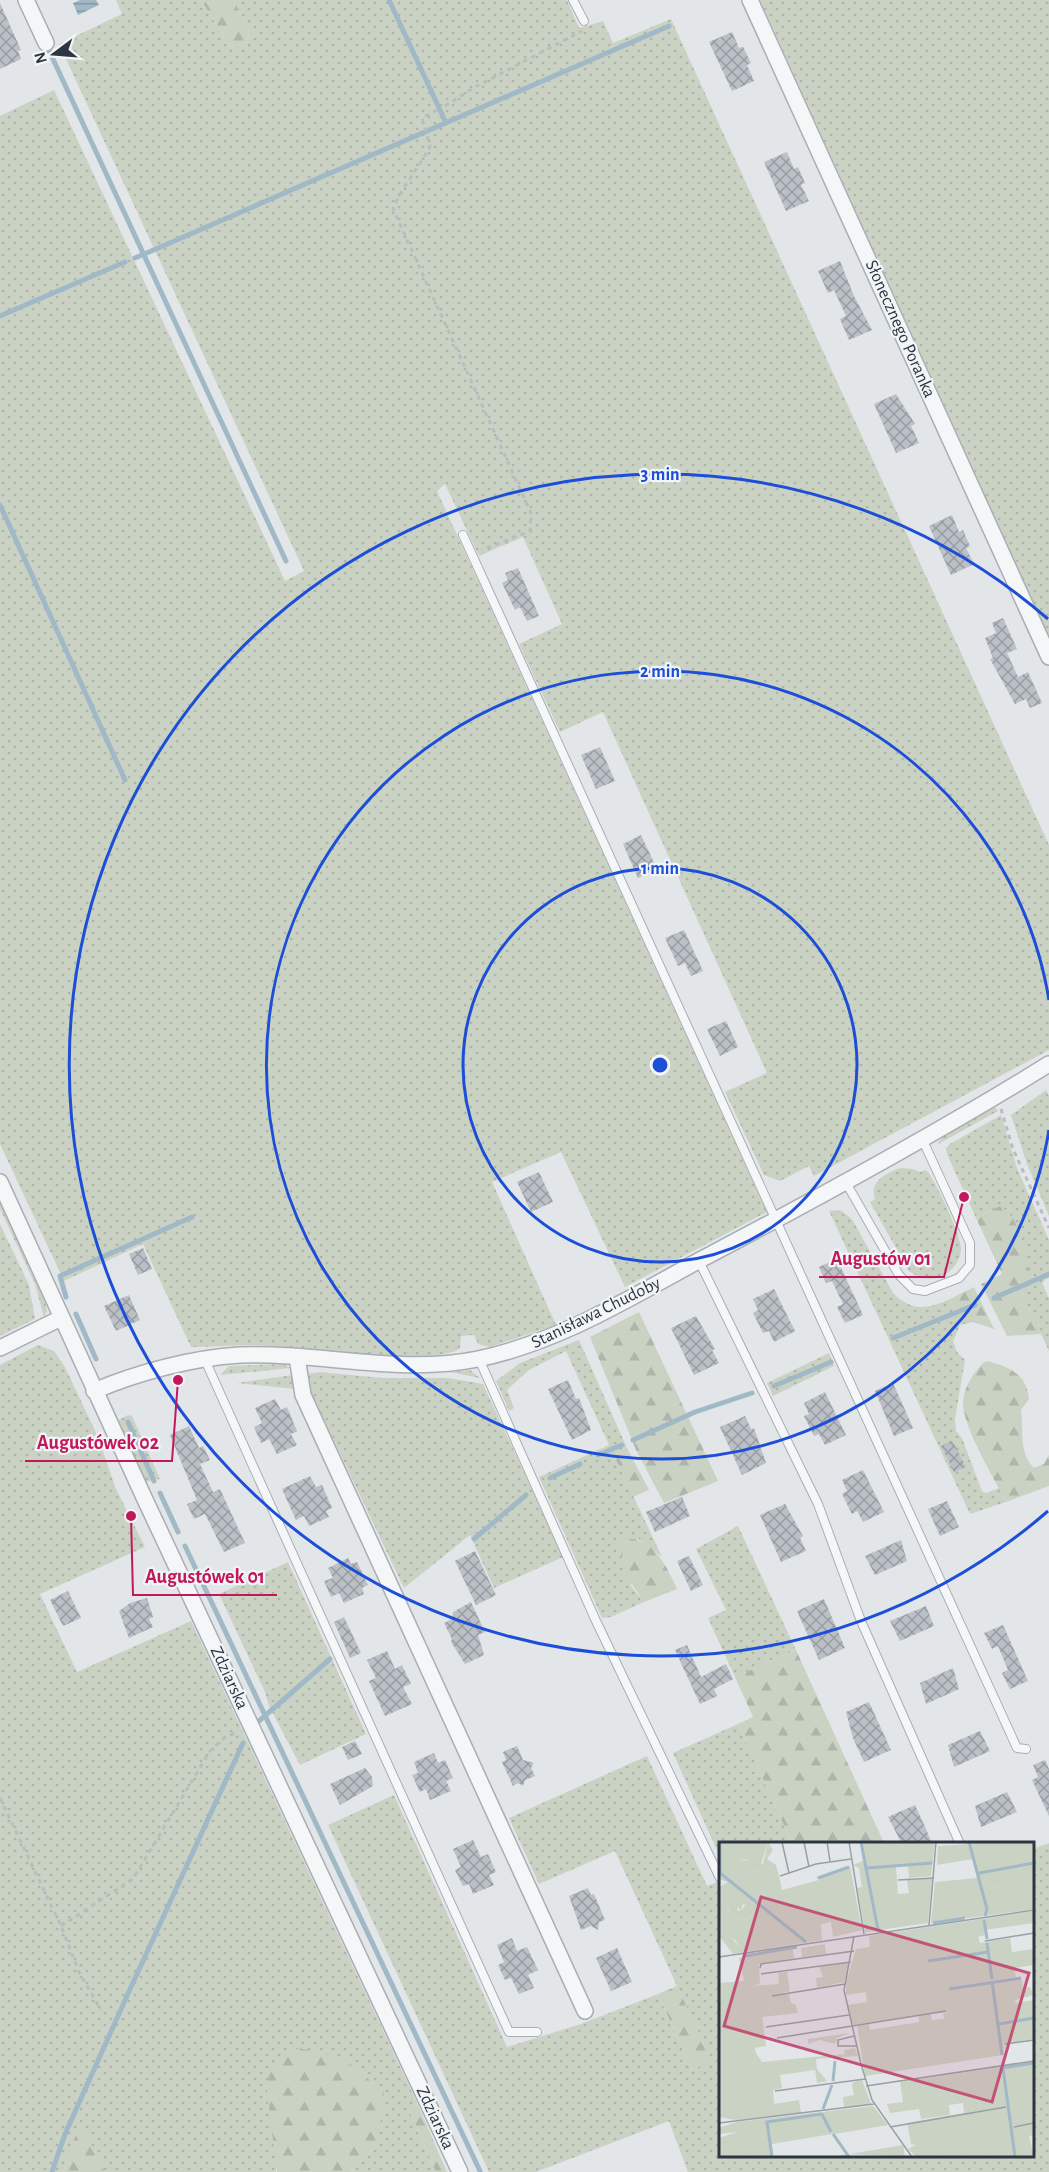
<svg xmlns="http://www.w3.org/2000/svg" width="1049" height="2172" font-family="'Alegreya Sans',sans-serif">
<defs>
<pattern id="grass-dots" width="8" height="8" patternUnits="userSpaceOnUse" patternTransform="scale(1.5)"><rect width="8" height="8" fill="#cad2c4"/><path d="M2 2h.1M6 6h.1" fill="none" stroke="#aeb5a9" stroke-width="1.8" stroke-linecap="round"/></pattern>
<pattern id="forest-firs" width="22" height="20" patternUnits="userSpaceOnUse" patternTransform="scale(1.5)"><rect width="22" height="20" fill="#cad2c4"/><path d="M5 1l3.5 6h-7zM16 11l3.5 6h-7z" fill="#aeb5a9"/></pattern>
<pattern id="water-rules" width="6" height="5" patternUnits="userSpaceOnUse" patternTransform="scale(1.5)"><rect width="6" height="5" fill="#a1b9c6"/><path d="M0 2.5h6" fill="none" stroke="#8397a2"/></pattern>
<pattern id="building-cross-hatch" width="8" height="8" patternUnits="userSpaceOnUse" patternTransform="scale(1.5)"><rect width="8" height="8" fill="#bac0c6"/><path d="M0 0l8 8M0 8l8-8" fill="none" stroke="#979da2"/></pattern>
</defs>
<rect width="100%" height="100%" fill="#e2e6e9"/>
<g fill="url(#grass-dots)">
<path d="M 116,0 L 201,0 L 229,45 L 245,46 L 250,33 L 234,0 L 567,0 L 579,28 L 603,21 L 613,43 L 671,19 L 1049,845 L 1049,1050 L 814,1176 L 809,1166 L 780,1181 L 764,1175 L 725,1092 L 767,1073 L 603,712 L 560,732 L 519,644 L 562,624 L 523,537 L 479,556 L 445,484 L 437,491 L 767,1212 L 625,1287 L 561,1152 L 492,1182 L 556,1325 L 490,1347 L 478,1344 L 474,1335 L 461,1336 L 460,1348 C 441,1367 305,1347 274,1346 C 246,1344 218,1347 191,1347 L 143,1244 L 64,1281 L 0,1144 L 0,116 L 54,90 L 285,581 L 304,571 L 59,44 L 122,14 Z"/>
<polygon points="760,0 1049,0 1049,636"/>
<polygon points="1046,1090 1049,1096 1049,1216 1027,1164 1011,1115"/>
<polygon points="993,1104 998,1111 938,1144 944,1134"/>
<polygon points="1001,1115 1017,1168 1049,1240 1049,1278 1042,1282 1049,1298 1049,1351 1021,1292 1000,1206 976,1218 947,1154 946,1148 950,1144"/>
<path d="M 900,1168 L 913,1169 L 920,1172 L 925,1170 L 928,1172 C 937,1185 961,1234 961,1249 C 961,1261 951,1273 940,1277 C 929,1281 918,1278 909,1271 L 870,1202 L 875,1199 C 869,1181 885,1174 900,1168 Z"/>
<polygon points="0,1198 44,1297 47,1311 44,1317 35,1284 0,1209"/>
<path d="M 840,1210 L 852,1219 L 893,1293 C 912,1312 928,1309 950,1299 L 960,1325 L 953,1341 L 957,1352 L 965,1360 L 955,1419 L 956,1431 L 962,1438 L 982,1491 L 986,1493 L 999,1488 L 1006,1502 L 970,1514 L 829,1211 Z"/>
<polygon points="0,1224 29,1285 35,1319 0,1336"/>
<polygon points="579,1340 626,1446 614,1455 662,1557 637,1538 631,1586 644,1602 611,1617 602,1618 539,1477 609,1445 566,1351 529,1370 507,1390 514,1408 509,1411 496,1381 520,1363"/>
<polygon points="38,1345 54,1351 65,1367 98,1437 116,1489 145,1547 40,1594 77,1672 191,1621 418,2105 409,2110 436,2172 351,2172 378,2145 277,2162 276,2172 105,2172 80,2124 63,2172 0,2172 0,1365"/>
<polygon points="829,1353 834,1366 773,1396 767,1383"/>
<polygon points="283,1364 291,1368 220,1375 229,1366"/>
<polygon points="470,1370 480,1378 450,1372"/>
<polygon points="320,1372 382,1378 448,1378 483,1384 563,1557 494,1588 470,1535 404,1588 308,1386 307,1374"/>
<polygon points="293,1375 296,1389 237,1383"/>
<polygon points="128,1415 132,1416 160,1479 145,1482 118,1420"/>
<polygon points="738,1526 796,1650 735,1677 708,1618 726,1610 696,1549"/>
<polygon points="288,1562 366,1734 300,1765 269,1706 265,1692 219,1594"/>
<polygon points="738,1724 792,1843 720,1844 720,1857 673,1753"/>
<polygon points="647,1756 707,1886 720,1881 720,2156 1032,2156 1033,1849 1049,1843 1049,2172 688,2172 669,2121 536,2172 489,2172 328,1825 394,1795 507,2047 581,2024 658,1994 692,2070 711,2060 615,1851 539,1884 509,1818"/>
</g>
<g fill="url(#forest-firs)">
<polygon points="201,0 234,0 250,33 245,46 229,45"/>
<path d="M 1000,1206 C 1023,1219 1027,1262 1031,1287 L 1021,1292 L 1041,1334 L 1007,1336 L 981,1284 L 1002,1274 L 976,1218 Z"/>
<polygon points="974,1287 994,1329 973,1322 960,1325 950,1299"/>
<polygon points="639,1312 718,1481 664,1503 636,1450 590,1337"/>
<path d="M 986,1361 C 1008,1366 1027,1374 1029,1399 L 1021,1410 C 1024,1430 1018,1452 1034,1468 L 1044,1464 L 1049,1455 L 1049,1486 L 1006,1502 C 994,1478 964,1429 963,1404 C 963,1389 974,1370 986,1361 Z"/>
<polygon points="626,1446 649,1490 633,1497 614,1455"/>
<path d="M 625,1538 C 654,1539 666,1565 677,1589 L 644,1602 L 625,1574 L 619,1542 Z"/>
<polygon points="796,1650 884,1843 792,1843 738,1724 753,1717 735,1677"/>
<polygon points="677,1986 712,2061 692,2070 658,1994"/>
<polygon points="299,2048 343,2058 384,2092 378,2145 351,2172 277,2172 266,2082 275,2061"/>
<polygon points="418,2105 447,2172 436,2172 409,2110"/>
<polygon points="80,2123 105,2172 63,2172"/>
</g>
<polygon fill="url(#water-rules)" points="80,0 96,0 99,5 78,15 73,3"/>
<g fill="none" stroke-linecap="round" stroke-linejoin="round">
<g stroke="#a1b9c6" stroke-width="5">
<polyline points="389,0 446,123"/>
<polyline points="46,44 286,561"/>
<polyline points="135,258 669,26"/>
<polyline points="0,316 125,262"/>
<polyline points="0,505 125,780"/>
<polyline points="66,1297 60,1276 192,1217"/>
<polyline points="994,1298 1049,1274"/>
<polyline points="76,1314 96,1359"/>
<polyline points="893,1338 975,1305"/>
<polyline points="774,1386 831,1362"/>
<polyline points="128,1422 154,1481"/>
<polyline points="633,1440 695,1412 752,1393"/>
<polyline points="598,1455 622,1445"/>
<polyline points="550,1478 580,1464"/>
<polyline points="160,1493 178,1532"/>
<polyline points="474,1539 526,1495"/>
<polyline points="185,1546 480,2171"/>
<polyline points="259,1721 330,1659"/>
<polyline points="52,2172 65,2134 131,1987 243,1743"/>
</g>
</g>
<g fill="url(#building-cross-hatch)">
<polygon points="0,3 21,50 18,51 21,59 0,69"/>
<polygon points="732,32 739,48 743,47 751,63 747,65 754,81 732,91 709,42"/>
<polygon points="787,152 794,169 798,167 805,183 801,185 809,201 786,211 764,162"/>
<polygon points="840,261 854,296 872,330 849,340 840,319 846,316 834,290 828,293 818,271"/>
<polygon points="896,394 915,424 911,426 919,443 896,453 874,404"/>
<polygon points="952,515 959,532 963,530 970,546 966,548 974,564 951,575 929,526"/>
<polygon points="518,568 539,616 527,621 520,607 515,610 502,583 508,580 505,573"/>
<polygon points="1003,618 1017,649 1007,653 1018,677 1028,672 1042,703 1030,708 1026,699 1015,704 990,659 993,658 985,638 996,633 992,623"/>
<polygon points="600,747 615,781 596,789 581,755"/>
<polygon points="641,835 657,869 638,878 623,844"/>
<polygon points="684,930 703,971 691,976 685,963 678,966 665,938"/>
<polygon points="726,1021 738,1047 720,1056 707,1029"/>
<polygon points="539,1172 553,1202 531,1212 517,1182"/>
<polygon points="143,1248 152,1269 138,1275 129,1254"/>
<polygon points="837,1259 863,1315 845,1323 837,1307 843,1304 832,1281 826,1283 819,1267"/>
<polygon points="774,1289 795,1331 774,1342 769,1331 763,1333 753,1313 758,1310 753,1299"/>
<polygon points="129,1295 140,1320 116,1331 104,1306"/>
<polygon points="696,1316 715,1349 712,1350 719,1363 694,1375 671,1328"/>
<polygon points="568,1380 576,1399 579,1398 591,1430 572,1440 548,1389"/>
<polygon points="893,1383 913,1428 894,1436 875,1391"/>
<polygon points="825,1392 846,1435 825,1445 819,1434 814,1436 804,1416 809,1414 804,1403"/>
<polygon points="275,1399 281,1410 287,1407 297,1431 291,1434 297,1445 277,1454 269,1439 261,1443 254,1427 262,1423 255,1408"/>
<polygon points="745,1416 751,1429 754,1428 766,1463 742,1475 720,1427"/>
<polygon points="189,1426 199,1448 203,1446 210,1460 200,1464 213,1492 220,1489 245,1543 224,1552 205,1514 194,1519 187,1504 197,1500 170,1435"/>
<polygon points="952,1440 966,1467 954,1472 941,1446"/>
<polygon points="863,1470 884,1512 863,1522 857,1511 852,1514 842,1494 847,1491 842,1480"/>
<polygon points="310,1476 316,1487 322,1485 332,1508 326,1511 329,1517 309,1526 304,1516 296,1520 282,1489"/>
<polygon points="682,1497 690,1516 655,1532 646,1512"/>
<polygon points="947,1501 959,1527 940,1536 928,1509"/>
<polygon points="785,1504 803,1536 800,1538 806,1551 781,1562 760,1515"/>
<polygon points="901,1540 907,1561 875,1575 865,1556"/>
<polygon points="475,1551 496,1595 476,1605 455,1561"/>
<polygon points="689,1556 703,1585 691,1591 677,1561"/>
<polygon points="348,1558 351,1564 357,1562 368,1585 362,1588 364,1594 344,1603 339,1593 331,1597 324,1581 333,1578 328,1568"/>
<polygon points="68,1591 81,1618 63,1626 50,1600"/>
<polygon points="147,1598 153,1617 149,1619 153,1627 129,1638 119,1611 130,1603"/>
<polygon points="824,1599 845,1648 819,1660 797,1611"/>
<polygon points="471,1602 485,1632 478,1635 484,1655 465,1664 451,1642 452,1639 444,1623 452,1619 453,1612"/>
<polygon points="926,1606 934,1626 900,1641 890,1621"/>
<polygon points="344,1617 361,1653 350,1658 334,1622"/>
<polygon points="1003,1625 1028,1681 1010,1689 1002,1673 1008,1670 998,1646 992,1649 984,1633"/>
<polygon points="687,1645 701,1677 726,1664 733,1679 714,1689 717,1696 700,1704 675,1650"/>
<polygon points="387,1651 395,1669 402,1665 411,1684 403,1687 412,1704 385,1716 369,1681 376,1678 367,1660"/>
<polygon points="953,1668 959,1689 926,1704 920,1683"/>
<polygon points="869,1702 891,1750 864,1762 853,1738 846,1712"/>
<polygon points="980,1731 990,1751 954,1767 948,1745"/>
<polygon points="355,1741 362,1754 348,1760 342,1747"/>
<polygon points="517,1746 523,1760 534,1763 531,1768 535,1776 525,1780 523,1786 518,1783 513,1786 502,1762 506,1760 503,1752"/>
<polygon points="434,1753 438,1763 445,1760 453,1778 446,1781 451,1791 430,1800 426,1789 420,1792 412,1775 418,1773 414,1762"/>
<polygon points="1045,1760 1049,1769 1049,1816 1032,1780 1038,1777 1033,1765"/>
<polygon points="365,1768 372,1777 373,1786 340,1805 330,1784"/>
<polygon points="1007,1792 1017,1812 981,1827 975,1806"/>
<polygon points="915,1805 926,1829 932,1844 902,1844 888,1817"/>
<polygon points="473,1840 481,1857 488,1854 496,1872 489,1875 494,1885 473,1894 469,1884 463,1886 455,1870 461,1867 453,1849"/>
<polygon points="588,1888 591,1895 594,1894 605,1920 599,1922 598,1930 591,1926 581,1930 569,1896"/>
<polygon points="512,1938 517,1951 527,1947 538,1970 528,1975 534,1988 519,1994 511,1978 505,1980 498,1965 504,1962 497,1945"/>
<polygon points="617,1948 632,1982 611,1991 596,1958"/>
</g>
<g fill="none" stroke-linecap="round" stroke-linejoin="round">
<defs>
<g id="lane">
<polyline points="573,0 584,21"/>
<polyline points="463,535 1017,1748 1026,1749"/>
<polyline points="845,1181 899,1275 913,1289 925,1291 959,1278 970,1265 970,1243 925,1145 920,1140"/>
<polyline points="699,1261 818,1504 861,1621 960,1844"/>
<polyline points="479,1359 596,1621 720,1878"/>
<polyline points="205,1360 509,2032 537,2032"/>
</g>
<g id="street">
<polyline points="26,0 46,43"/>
<polyline points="750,0 1049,657"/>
<polyline points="0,1182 142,1493 460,2172"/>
<polyline points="0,1348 61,1318"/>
<polyline points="297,1357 303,1395 585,2011"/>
<path d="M 94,1391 C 139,1372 192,1358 240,1355 C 320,1352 399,1375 478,1359 C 559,1342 628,1299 700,1260 C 818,1198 936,1134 1049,1064"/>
</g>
</defs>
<use href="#lane" stroke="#a8aeb3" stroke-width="10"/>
<use href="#street" stroke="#a8aeb3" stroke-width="18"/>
<g stroke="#b9bcc1" stroke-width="3" stroke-dasharray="4.5 4.5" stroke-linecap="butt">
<polyline points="445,106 475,87 582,31"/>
<path d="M 437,110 L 422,118 L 430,146 C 419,168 401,188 393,209 L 531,513 L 530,531 L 482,550"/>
<polyline points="1001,1109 1013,1149 1049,1228"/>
<polyline points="0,1798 61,1926 79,1972 101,2010"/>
<polyline points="61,1926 133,1879 210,1751 224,1738 237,1732"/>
</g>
<use href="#lane" stroke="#f5f6f8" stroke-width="8"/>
<use href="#street" stroke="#f5f6f8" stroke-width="15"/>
</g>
<g fill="none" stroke="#1d4ed8" stroke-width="3">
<circle cx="660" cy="1065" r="197"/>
<path d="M1049 1130A394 394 0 1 1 1049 1000"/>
<path d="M1048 1511A591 591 0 1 1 1048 619"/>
</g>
<g text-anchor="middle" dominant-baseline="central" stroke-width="4.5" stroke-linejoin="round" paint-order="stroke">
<g font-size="18" fill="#2c3640" stroke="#f2f5f7">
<text transform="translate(900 329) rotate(66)">Słonecznego Poranka</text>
<text transform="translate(596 1313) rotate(-26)">Stanisława Chudoby</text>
<text transform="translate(229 1678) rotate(65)">Zdziarska</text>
<text transform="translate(435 2118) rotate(65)">Zdziarska</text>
</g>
</g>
<g transform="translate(719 1842)">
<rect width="315" height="315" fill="#e2e6e9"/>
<path d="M 0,0 L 49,0 L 41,25 L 26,17 L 21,17 L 16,28 L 19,34 L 49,25 L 60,34 L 63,48 L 100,38 L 97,35 L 131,24 L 143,88 L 114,95 L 112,80 L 102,82 L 103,98 L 14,112 L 0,94 L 0,45 L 9,40 L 0,37 ZM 24,62 L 45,66 L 35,68 L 30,78 L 18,77 L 8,69 L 19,65 L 22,69 ZM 18,84 L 27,88 L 44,91 L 26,96 L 20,104 L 14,98 ZM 141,0 L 216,0 L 212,34 L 190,36 L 189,23 L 177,25 L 179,52 L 190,51 L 188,38 L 213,36 L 209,81 L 146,90 L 138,46 L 143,45 L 140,26 L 134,23 L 144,19 ZM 242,0 L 315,0 L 315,67 L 212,81 L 216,40 L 258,36 L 250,3 ZM 277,43 L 291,47 L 278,58 L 267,57 L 269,48 ZM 315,69 L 315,81 L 265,88 L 266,93 L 259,95 L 261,101 L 291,96 L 293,110 L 315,107 L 315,123 L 295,126 L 297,135 L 228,146 L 302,137 L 304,146 L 311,145 L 315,153 L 296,158 L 297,161 L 315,158 L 315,197 L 286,202 L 284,213 L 146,234 L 138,184 L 150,182 L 151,188 L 200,180 L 200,174 L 212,172 L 213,178 L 225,177 L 224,171 L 234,169 L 133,183 L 129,163 L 148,160 L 147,150 L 127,153 L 127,140 L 137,107 L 151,105 L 150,94 ZM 106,102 L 107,112 L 83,115 L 82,106 ZM 74,107 L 75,116 L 40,122 L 41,142 L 31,144 L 60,142 L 59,131 L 68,130 L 71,149 L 53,154 L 70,152 L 72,161 L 42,166 L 47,204 L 36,206 L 37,211 L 43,220 L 126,212 L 125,208 L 136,206 L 139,214 L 97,217 L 98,227 L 108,239 L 98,241 L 96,228 L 61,233 L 63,246 L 54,248 L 55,262 L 80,258 L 82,271 L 17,278 L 0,275 L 0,141 L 25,139 L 20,116 ZM 130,121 L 125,140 L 98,146 L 97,136 L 104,135 L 100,125 ZM 131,191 L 118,196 L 116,202 L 100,198 L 89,202 L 89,197 ZM 315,220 L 315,281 L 293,284 L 315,282 L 315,293 L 310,294 L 315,315 L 197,315 L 189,307 L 197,303 L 192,302 L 188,281 L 245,271 L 244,261 L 230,263 L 231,273 L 202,277 L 200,267 L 171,271 L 168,262 L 184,260 L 181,240 ZM 143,238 L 152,262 L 125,266 L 124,255 L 135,253 L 133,241 ZM 154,264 L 169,283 L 116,292 L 132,315 L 113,315 L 128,312 L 113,292 L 53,302 L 54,315 L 0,315 L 0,296 L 18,290 L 0,292 L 0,286 L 18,280 Z" fill="#cad2c4" fill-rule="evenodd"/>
<path d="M 49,0 L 54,8 L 48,17 L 57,23 L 60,34 L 52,32 L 49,25 L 19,34 L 16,28 L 21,17 L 44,22 ZM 282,41 L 292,45 L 286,53 L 278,58 L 266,57 L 264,50 ZM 31,56 L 46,66 L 35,68 L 30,78 L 6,76 L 14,61 L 20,62 L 18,68 L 22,69 ZM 18,84 L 44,91 L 47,96 L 39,105 L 26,96 L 25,104 L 20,104 L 14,95 L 14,86 ZM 72,161 L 77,163 L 79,171 L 35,176 L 34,169 L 41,166 Z" fill="#cad2c4"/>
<path d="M 250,2 L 254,17 L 218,23 L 219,4 ZM 184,303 L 186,315 L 131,312 Z" fill="#cad2c4"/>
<path fill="none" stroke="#a1b9c6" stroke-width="3" d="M 1,0 L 1,31 L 87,100M 142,0 L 159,88M 250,0 L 268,67 L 266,74M 148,26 L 213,21M 260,31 L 315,21M 99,36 L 130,25M 265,78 L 268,97M 214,81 L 246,76M 268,101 L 273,137M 26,114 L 78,105M 209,119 L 269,110M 273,139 L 283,213M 230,147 L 302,136M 280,182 L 315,176M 114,239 L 116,219M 104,267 L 113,243M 103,272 L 112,290M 114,292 L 130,315M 53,315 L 48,280 L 103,272M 296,315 L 284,226 L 315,221"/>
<path fill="none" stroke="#99a0a5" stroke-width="1.5" d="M 63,0 L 70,31M 85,0 L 90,25M 108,0 L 111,19M 130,0 L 145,92M 61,34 L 97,22 L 132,17M 179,38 L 215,36M 210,83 L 217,0M 135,94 L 125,148 L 142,222 L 153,258 L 193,315M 266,99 L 315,91M 0,115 L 315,68M 41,126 L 42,122 L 135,109M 42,132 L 132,120M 53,154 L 126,142M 47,185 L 130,173M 135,194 L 119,198 L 119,204 L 137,204M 58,196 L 227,169M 286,202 L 315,198M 147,244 L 315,219M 56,249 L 146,237M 0,281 L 155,262M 171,285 L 287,265M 295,285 L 315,281"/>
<path fill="#c35376" fill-opacity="0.15" stroke="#c35376" stroke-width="3" d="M 42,55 L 310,131 L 273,260 L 5,184 Z"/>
<rect width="315" height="315" fill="none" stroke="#2c3640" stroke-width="3"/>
</g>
<circle cx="660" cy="1065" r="9" fill="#1d4ed8" stroke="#f2f5f7" stroke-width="3"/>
<g font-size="18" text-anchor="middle" font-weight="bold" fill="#1d4ed8" stroke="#f2f5f7" stroke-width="4.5" stroke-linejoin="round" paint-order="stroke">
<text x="660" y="480">3 min</text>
<text x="660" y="677">2 min</text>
<text x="660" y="874">1 min</text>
</g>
<path fill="none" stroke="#c2185b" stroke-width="2" d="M964 1197L944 1277H819M178 1380L172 1461H25M131 1516L133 1595H277"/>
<g fill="#c2185b" stroke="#f2f5f7" stroke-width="2">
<circle cx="964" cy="1197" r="6"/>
<circle cx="178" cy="1380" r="6"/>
<circle cx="131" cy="1516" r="6"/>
</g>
<g font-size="20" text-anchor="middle" font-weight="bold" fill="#c2185b" stroke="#f2f5f7" stroke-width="4.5" stroke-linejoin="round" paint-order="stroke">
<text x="881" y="1265">Augustów 01</text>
<text x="98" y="1449">Augustówek 02</text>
<text x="205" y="1583">Augustówek 01</text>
</g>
<g transform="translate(54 54) rotate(254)" stroke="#f2f5f7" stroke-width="4.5" paint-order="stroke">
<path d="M0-4.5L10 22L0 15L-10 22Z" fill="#2c3640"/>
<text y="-9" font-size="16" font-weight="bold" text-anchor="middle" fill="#2c3640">N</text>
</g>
</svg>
